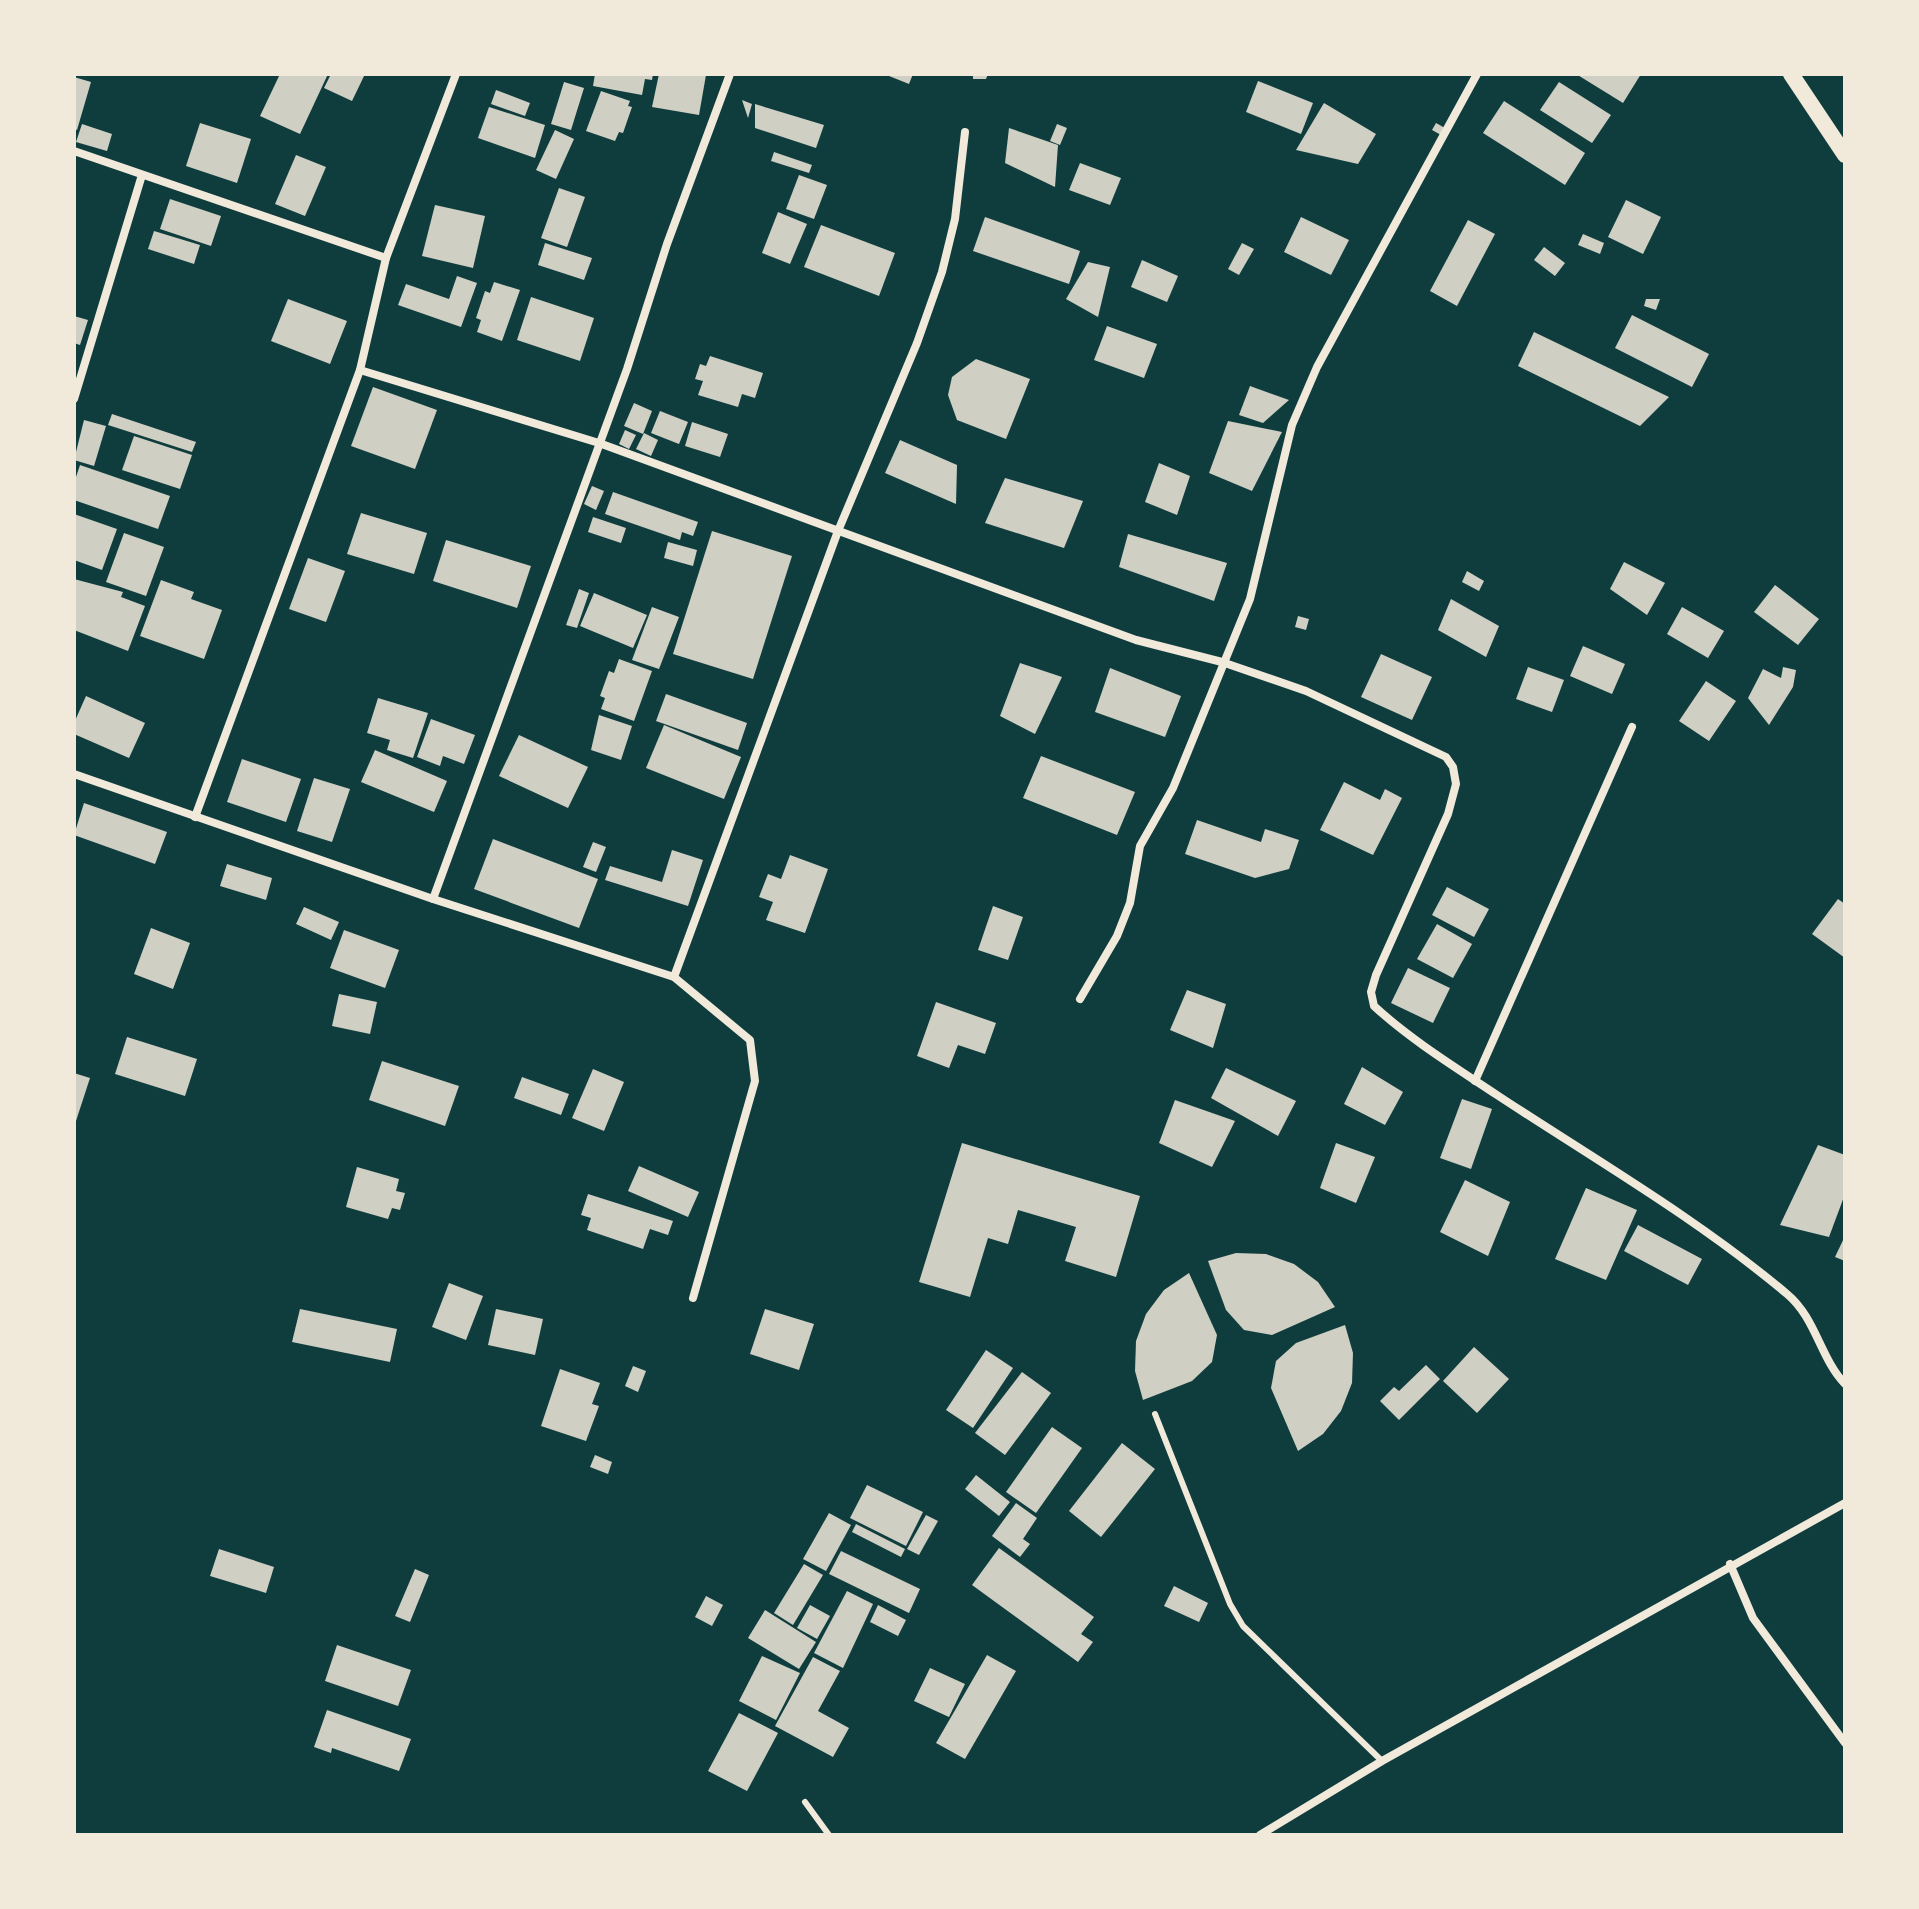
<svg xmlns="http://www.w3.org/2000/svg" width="1919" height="1909" font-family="'Exo 2',sans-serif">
<rect width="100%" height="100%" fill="#0f3d3e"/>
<g fill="#cfcfc3">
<polygon points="280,74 328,74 300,134 260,116"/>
<polygon points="331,74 365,74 352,101 324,88"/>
<polygon points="595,74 653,74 652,80 645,79 642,95 593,86"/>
<polygon points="659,74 706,75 699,115 652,107"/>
<polygon points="884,74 913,74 909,84"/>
<polygon points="973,74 988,74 986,79 973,79"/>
<polygon points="1576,74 1641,74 1623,103"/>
<polygon points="74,77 91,82 77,130 74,129"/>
<polygon points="1258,81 1313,103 1301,134 1246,112"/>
<polygon points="564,82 584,88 571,130 551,124"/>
<polygon points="1559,82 1611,115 1592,143 1540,110"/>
<polygon points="496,90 530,103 525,116 491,104"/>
<polygon points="601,91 630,101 628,106 632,107 623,133 619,132 615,141 586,131"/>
<polygon points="742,100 752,104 748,118"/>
<polygon points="1504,101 1585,153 1565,185 1483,133"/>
<polygon points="1324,103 1376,134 1358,164 1296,150"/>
<polygon points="755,104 824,125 816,148 755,128"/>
<polygon points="489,107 545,125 535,158 478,138"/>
<polygon points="200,123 251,139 237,183 186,166"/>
<polygon points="1436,123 1445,128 1441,135 1432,130"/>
<polygon points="82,124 112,134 107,151 76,142"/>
<polygon points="1057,124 1067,128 1060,145 1050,141"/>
<polygon points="1009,128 1058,145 1055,187 1005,163"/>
<polygon points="555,130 574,139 556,179 536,170"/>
<polygon points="774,152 812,165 809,173 771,161"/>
<polygon points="296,155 326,167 305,216 275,204"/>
<polygon points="1080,163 1121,178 1110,205 1069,190"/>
<polygon points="799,175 827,185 814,219 786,209"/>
<polygon points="559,188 585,197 567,247 541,238"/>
<polygon points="170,199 221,216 211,246 160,229"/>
<polygon points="1626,200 1661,217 1643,254 1608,237"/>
<polygon points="435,205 485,216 473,268 422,256"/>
<polygon points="778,212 807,224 790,264 762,253"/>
<polygon points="985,217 1080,251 1069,284 973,251"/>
<polygon points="1301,217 1349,240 1331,275 1284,252"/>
<polygon points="1468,220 1495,234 1457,306 1430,291"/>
<polygon points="821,225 895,253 879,296 804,267"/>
<polygon points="154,231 200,245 194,264 148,249"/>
<polygon points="1583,234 1604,243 1600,254 1578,245"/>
<polygon points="545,243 592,258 584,280 538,265"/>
<polygon points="1242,243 1254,249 1239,275 1228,269"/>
<polygon points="1544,247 1565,263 1555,276 1534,260"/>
<polygon points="1142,260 1178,276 1167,302 1131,287"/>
<polygon points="1088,262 1110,267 1098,317 1066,299"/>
<polygon points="457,276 477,283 461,327 398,305 406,284 449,299"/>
<polygon points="494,282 520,290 502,341 477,332 481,320 476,318 485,291 490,293"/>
<polygon points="531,297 594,318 580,361 517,340"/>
<polygon points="288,299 347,321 330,364 271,341"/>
<polygon points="1646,299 1660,299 1656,310 1644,306"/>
<polygon points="1632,315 1709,354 1692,387 1615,348"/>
<polygon points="74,316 88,320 80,345 74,343"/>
<polygon points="1107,326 1157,344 1144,378 1094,360"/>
<polygon points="1534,332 1669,397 1640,426 1518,366"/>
<polygon points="710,356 763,373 755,398 742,394 738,407 698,395 703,381 695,379 700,364 706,366"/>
<polygon points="976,359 1030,379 1006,439 957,420 948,395 952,377"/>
<polygon points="1250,386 1289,400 1263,423 1239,415"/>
<polygon points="373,387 437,410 415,469 351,446"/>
<polygon points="634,403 652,411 643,434 624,426"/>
<polygon points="660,411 688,422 679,444 651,433"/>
<polygon points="112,414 196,442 192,452 108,425"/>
<polygon points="84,420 106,426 94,466 74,460"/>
<polygon points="1228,421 1282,432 1252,491 1209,473"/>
<polygon points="692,422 728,434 720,457 685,446"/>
<polygon points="625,430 636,435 629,449 619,444"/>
<polygon points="644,433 658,440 651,456 636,449"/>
<polygon points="134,436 192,455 180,489 122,470"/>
<polygon points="900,440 957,465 956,504 885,473"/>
<polygon points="1159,463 1190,476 1177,515 1145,502"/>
<polygon points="80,465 170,496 158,529 74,500 74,483"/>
<polygon points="1005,478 1083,501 1064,548 985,523"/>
<polygon points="592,486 604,491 596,510 584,504"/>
<polygon points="613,492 698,522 693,536 682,532 680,540 605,514"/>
<polygon points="361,513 427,533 414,574 347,554"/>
<polygon points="74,514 117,529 102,570 74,560"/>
<polygon points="593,517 626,528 621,543 588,532"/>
<polygon points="712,531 792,556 753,679 673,654"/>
<polygon points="124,533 164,547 146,596 106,582"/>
<polygon points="1128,534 1227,563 1214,601 1119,567"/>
<polygon points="446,540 531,566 517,608 433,581"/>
<polygon points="668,542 697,550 693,566 664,558"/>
<polygon points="308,558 345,571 326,622 289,609"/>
<polygon points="1624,562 1665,583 1647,615 1610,589"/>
<polygon points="1467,571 1484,581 1479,591 1462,582"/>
<polygon points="74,579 123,592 121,597 145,606 128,651 74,630"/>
<polygon points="161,580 194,592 191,599 222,610 204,659 140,636"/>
<polygon points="1775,585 1819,619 1798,645 1754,612"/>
<polygon points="579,589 589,593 577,628 566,625"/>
<polygon points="594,593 647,615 633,648 580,626"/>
<polygon points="1451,599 1499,626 1486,657 1438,630"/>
<polygon points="652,607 679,617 659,669 632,660"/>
<polygon points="1682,607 1724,631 1708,658 1667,634"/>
<polygon points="1298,616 1309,619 1306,630 1295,627"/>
<polygon points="1583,646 1625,664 1612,694 1570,676"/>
<polygon points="1381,654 1432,677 1412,720 1361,697"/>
<polygon points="619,659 652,671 634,721 601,709 605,698 600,696 609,671 614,673"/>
<polygon points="1020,663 1062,677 1035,734 1000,716"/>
<polygon points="1528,667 1564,680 1552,712 1516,699"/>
<polygon points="1783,667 1796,670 1793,687 1769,725 1748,698 1763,669 1781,678"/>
<polygon points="1110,668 1181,696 1165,737 1095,712"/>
<polygon points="1706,681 1736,701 1709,741 1679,721"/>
<polygon points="666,694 747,723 738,750 656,721"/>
<polygon points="86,696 145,723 129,758 74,734 74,723"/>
<polygon points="378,698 428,713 413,758 387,750 390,740 367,733"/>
<polygon points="599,715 632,726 621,760 591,750"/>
<polygon points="431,719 475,735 464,764 443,756 440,766 417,757"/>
<polygon points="664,725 741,757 724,799 646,768"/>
<polygon points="519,735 588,767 568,808 499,776"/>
<polygon points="375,750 447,781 434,812 361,782"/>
<polygon points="1041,756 1135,792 1117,835 1023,798"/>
<polygon points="242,759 301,779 286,822 227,802"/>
<polygon points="314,778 350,789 332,842 297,831"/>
<polygon points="1344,782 1380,800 1385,789 1402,798 1373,855 1320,830"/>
<polygon points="84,803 167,832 155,864 74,835"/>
<polygon points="1197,820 1261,842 1265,829 1299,840 1289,869 1255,878 1185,854"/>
<polygon points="493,839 598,879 579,928 474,889"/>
<polygon points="593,842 606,847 596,872 583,867"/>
<polygon points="672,850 703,860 688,906 605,880 610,866 662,882"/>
<polygon points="790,855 828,869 805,933 766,920 773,902 759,897 768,874 781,879"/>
<polygon points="227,864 272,878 266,900 220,886"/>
<polygon points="1447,887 1489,909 1474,937 1432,915"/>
<polygon points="1838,899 1845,904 1845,958 1812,934"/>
<polygon points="993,906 1023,917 1008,960 978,950"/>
<polygon points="304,907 339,922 331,940 296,924"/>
<polygon points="1437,924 1472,944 1453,978 1417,959"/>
<polygon points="151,928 190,943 173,989 134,974"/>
<polygon points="344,930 399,950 385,988 330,968"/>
<polygon points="1408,968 1450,988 1433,1023 1391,1003"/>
<polygon points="1187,990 1226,1004 1213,1048 1170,1030"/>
<polygon points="339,994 377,1002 370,1034 332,1026"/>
<polygon points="936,1002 996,1023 985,1054 958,1045 949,1068 917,1056"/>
<polygon points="127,1037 197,1059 185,1096 115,1074"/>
<polygon points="382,1061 459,1086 445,1126 369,1100"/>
<polygon points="1362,1067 1403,1092 1385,1125 1344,1104"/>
<polygon points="1226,1068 1296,1101 1278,1136 1211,1098"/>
<polygon points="593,1069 624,1082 604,1131 572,1118"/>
<polygon points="74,1073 90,1078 75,1124 74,1124"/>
<polygon points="522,1077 569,1094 561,1115 514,1098"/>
<polygon points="1462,1099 1492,1109 1471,1169 1440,1158"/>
<polygon points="1175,1100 1235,1121 1212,1167 1159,1143"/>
<polygon points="962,1143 1140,1196 1116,1277 1065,1261 1076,1227 1018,1210 1008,1244 988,1238 970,1297 919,1282"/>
<polygon points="1336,1143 1375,1157 1356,1203 1320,1188"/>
<polygon points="1818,1145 1845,1155 1845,1194 1829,1237 1780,1225"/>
<polygon points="639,1166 699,1192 688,1217 628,1191"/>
<polygon points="357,1167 399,1179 396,1191 405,1193 400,1210 392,1208 388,1219 346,1207"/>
<polygon points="1465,1180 1510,1202 1488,1256 1440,1232"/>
<polygon points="1586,1188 1637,1210 1606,1280 1555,1259"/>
<polygon points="588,1194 673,1221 668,1235 650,1229 643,1249 587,1230 591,1218 581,1215"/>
<polygon points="1638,1225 1702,1259 1688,1285 1624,1251"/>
<polygon points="1845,1236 1845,1261 1835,1257"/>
<polygon points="1236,1253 1266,1254 1294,1264 1318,1282 1335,1307 1272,1335 1244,1330 1226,1310 1208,1261"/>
<polygon points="1189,1273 1217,1335 1212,1362 1192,1381 1143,1400 1135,1371 1136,1341 1146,1314 1164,1290"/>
<polygon points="449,1283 483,1296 466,1340 432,1327"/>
<polygon points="300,1309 397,1329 390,1362 292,1342"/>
<polygon points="496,1309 543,1319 535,1355 488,1345"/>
<polygon points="765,1309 814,1324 799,1370 750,1354"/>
<polygon points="1345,1325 1353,1353 1352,1383 1341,1411 1323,1434 1298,1451 1271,1388 1276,1361 1296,1343"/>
<polygon points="1474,1347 1509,1379 1477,1413 1443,1381"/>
<polygon points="986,1350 1013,1368 973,1428 946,1410"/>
<polygon points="1426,1365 1440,1379 1399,1420 1380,1401 1394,1387 1399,1391"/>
<polygon points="633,1366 646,1371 638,1392 625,1386"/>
<polygon points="560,1369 600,1383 592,1404 599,1406 586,1441 541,1426"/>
<polygon points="1022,1372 1051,1393 1005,1455 975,1433"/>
<polygon points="1052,1427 1082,1448 1036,1513 1006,1492"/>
<polygon points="1122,1443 1155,1469 1101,1537 1069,1511"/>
<polygon points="595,1455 612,1462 608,1474 590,1467"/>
<polygon points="976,1475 1010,1502 999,1516 965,1489"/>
<polygon points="867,1485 923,1512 906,1546 850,1518"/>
<polygon points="1016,1503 1037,1518 1023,1539 1030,1544 1020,1557 992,1536"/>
<polygon points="829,1513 851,1525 826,1571 803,1559"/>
<polygon points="926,1515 938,1521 919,1555 907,1549"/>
<polygon points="856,1524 905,1549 901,1557 852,1532"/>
<polygon points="999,1548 1094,1617 1081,1634 1093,1642 1078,1662 972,1585"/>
<polygon points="219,1549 274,1567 266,1593 210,1576"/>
<polygon points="841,1551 920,1589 909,1613 829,1574"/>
<polygon points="804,1564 823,1575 793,1625 774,1613"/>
<polygon points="415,1569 429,1575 410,1622 395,1616"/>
<polygon points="1174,1586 1208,1603 1199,1622 1164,1606"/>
<polygon points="847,1591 873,1604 843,1668 814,1653"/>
<polygon points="706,1596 723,1605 712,1626 695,1617"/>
<polygon points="810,1605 830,1616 817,1639 797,1628"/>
<polygon points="878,1605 906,1620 898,1636 870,1622"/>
<polygon points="765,1610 816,1642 799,1669 748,1638"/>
<polygon points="337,1645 411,1670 398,1706 325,1681"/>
<polygon points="987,1655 1016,1671 965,1759 936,1743"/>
<polygon points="762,1656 800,1673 776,1720 739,1701"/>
<polygon points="813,1657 840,1671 818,1711 849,1728 833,1757 775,1726"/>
<polygon points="930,1668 965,1684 949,1717 914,1701"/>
<polygon points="327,1710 411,1739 399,1771 332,1748 331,1753 314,1747"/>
<polygon points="739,1713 778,1733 747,1791 708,1771"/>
</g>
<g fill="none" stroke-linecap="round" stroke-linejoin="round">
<g stroke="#f1e9da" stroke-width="6">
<polyline points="1155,1414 1230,1604 1243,1626 1382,1761"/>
<polyline points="805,1802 829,1835"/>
</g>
<g stroke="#f1e9da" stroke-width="8">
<path d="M 456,74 L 386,258 L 360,370 L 599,443 L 1136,640 L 1222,662 L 1306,691 L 1446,757 L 1453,767 L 1456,784 L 1448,814 L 1376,975 L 1371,992 L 1374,1006 C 1411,1040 1455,1067 1497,1095 C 1594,1159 1698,1219 1787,1294 C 1816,1318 1820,1358 1845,1384"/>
<polyline points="74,151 386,258"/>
<polyline points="74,399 142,175"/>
<polyline points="74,774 433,899 674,977 838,531 917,343 942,272 955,219 965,132"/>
<polyline points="195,817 360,370"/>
<polyline points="433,899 627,369 667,244 730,74"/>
<polyline points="674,977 750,1040 755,1081 693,1298"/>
<polyline points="1080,999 1117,936 1130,903 1140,846 1173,788 1250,599 1292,425 1317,367 1477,74"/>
<polyline points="1475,1081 1632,727"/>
<polyline points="1730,1564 1753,1618 1845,1743"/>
<polyline points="1260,1835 1382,1761 1845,1503"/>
</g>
<polyline stroke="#f1e9da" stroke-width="16" points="1791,74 1845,155"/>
</g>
<rect width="1919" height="1909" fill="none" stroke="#f1e9da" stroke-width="152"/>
</svg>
